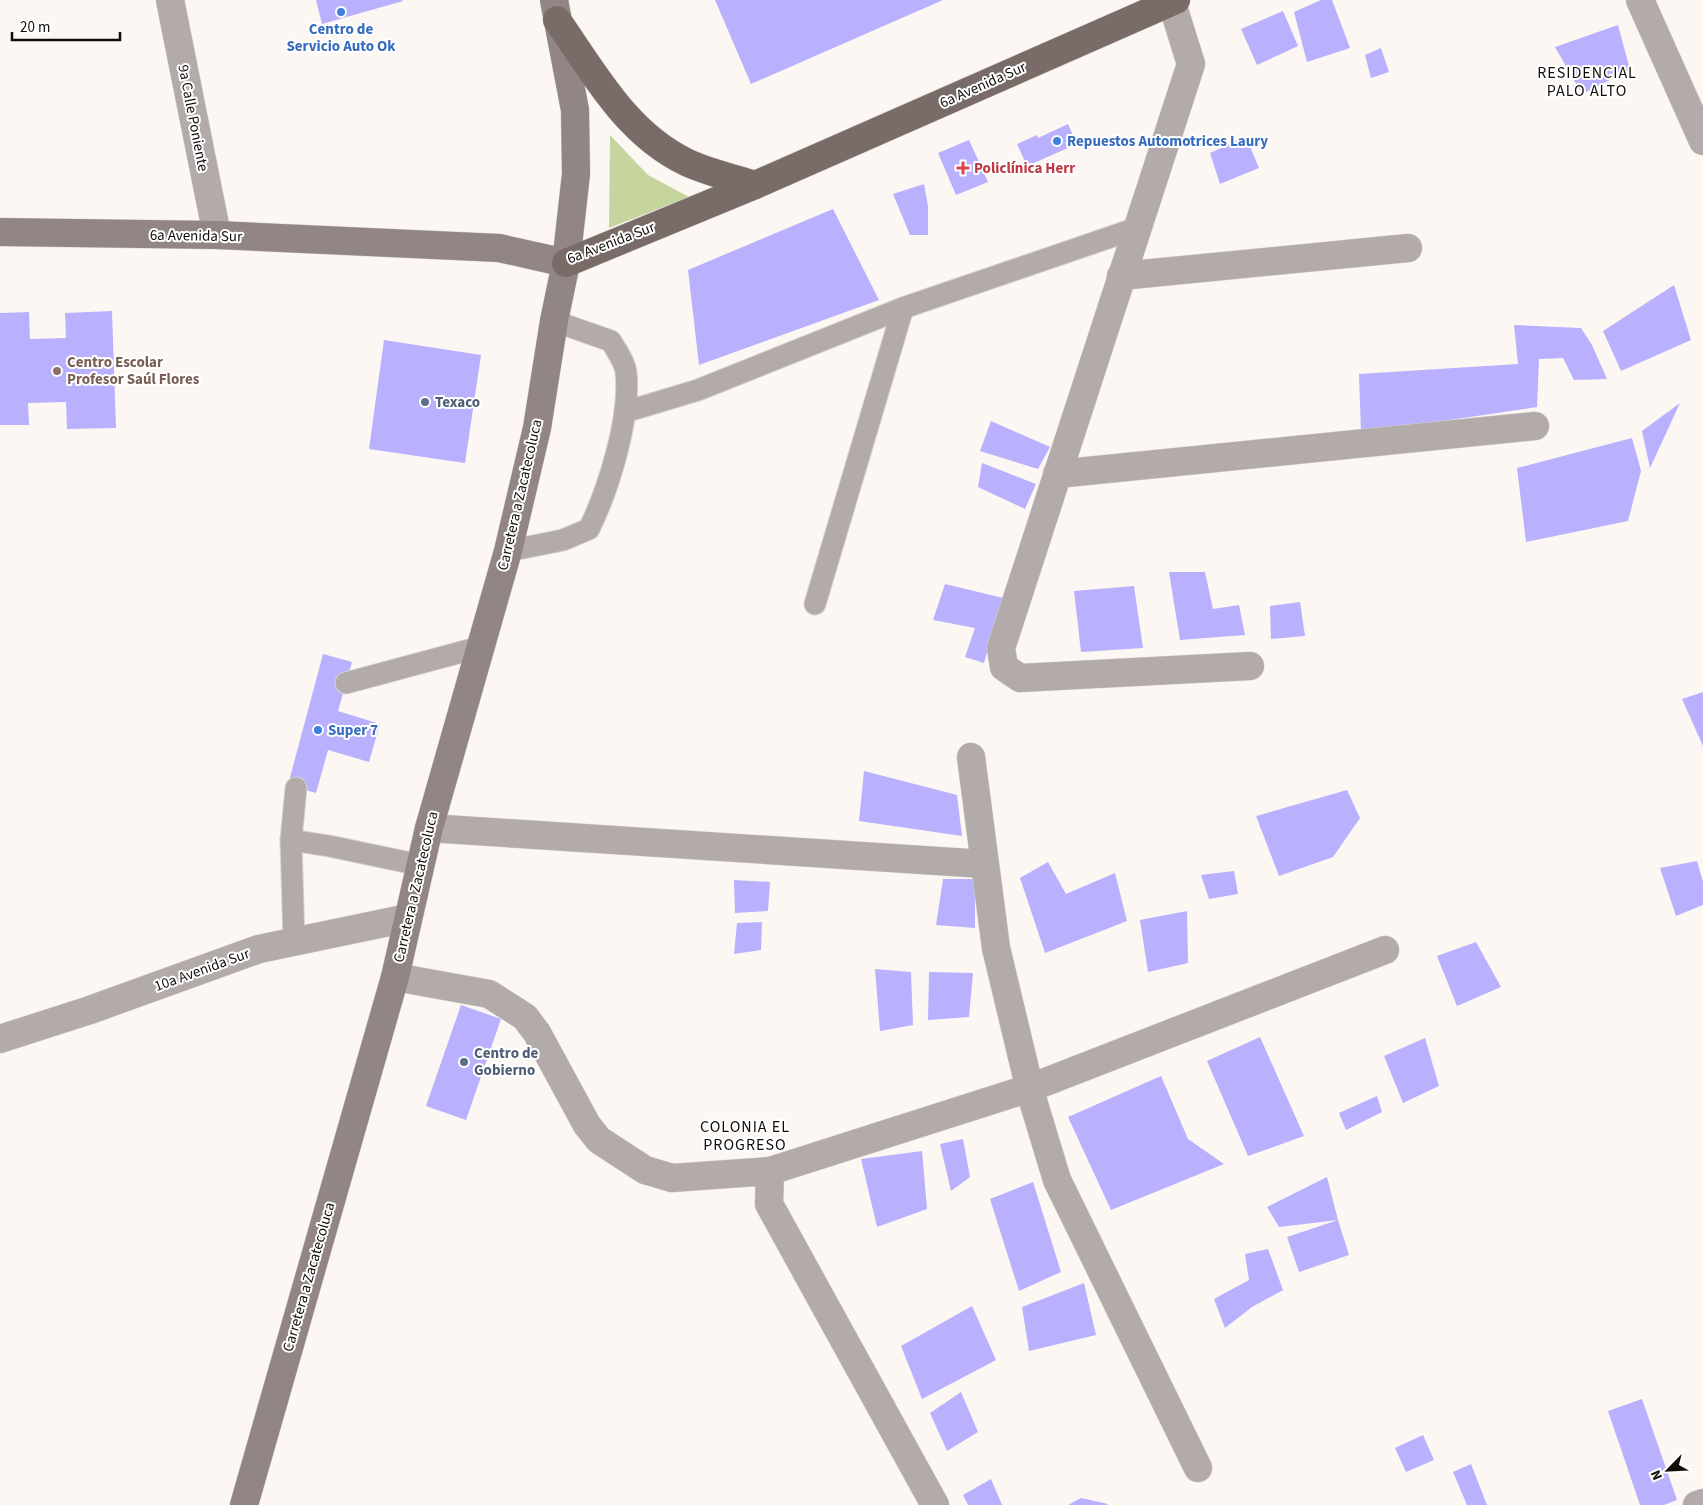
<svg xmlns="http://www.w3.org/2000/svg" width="1703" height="1505" font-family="'Source Sans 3',sans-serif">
<rect width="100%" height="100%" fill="#fdf7f4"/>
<polygon fill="#c6d59e" points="610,135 648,175 689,197 609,228"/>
<g fill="#b9b0fe">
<polygon points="316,0 402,0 403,1 322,24"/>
<polygon points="715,0 943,0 751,84"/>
<polygon points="1321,0 1332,0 1350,48 1307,62 1294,12"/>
<polygon points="1283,11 1298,46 1257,65 1241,29"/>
<polygon points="1618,25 1630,70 1582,94 1555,47"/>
<polygon points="1381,48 1389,72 1371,78 1365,55"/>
<polygon points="1068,124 1077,144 1027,166 1017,144 1037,135 1038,138"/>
<polygon points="1246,137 1259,168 1220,184 1210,153"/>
<polygon points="969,140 988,182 956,195 938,153"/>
<polygon points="924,184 928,206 928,235 910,235 893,194"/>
<polygon points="833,209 879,300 699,365 688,270"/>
<polygon points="1674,285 1691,340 1621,371 1603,331"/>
<polygon points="112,311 116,428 67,429 66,402 28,403 29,425 0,425 0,313 29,312 30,339 66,338 65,313"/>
<polygon points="1514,325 1581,328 1592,345 1607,379 1574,380 1563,358 1539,359 1537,407 1361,433 1359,374 1518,364"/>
<polygon points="384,340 481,355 465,463 369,449"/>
<polygon points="1680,403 1650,468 1642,431"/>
<polygon points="991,421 1050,447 1038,469 980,451"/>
<polygon points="1632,438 1641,471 1628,521 1526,542 1517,468"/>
<polygon points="982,463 1036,484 1025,509 978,487"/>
<polygon points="1169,572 1205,572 1213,609 1239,605 1245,635 1180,640"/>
<polygon points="945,584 1003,598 984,663 965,657 975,628 933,620"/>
<polygon points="1134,586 1143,648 1081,652 1074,591"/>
<polygon points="1300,602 1305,636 1271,639 1270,606"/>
<polygon points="323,654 352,662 338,711 380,724 369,762 328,750 316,793 288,785"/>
<polygon points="1703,692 1703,746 1682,699"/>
<polygon points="864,771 957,795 962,836 859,821"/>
<polygon points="1347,790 1360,818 1333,857 1279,876 1256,816"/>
<polygon points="1697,861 1703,882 1703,905 1676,916 1660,868"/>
<polygon points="1048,862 1066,894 1115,873 1127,921 1045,953 1020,878"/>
<polygon points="1234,871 1238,894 1209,899 1201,875"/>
<polygon points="943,879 975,879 975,928 936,925"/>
<polygon points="734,880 770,882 768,911 735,913"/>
<polygon points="1187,911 1188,963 1148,972 1140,920"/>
<polygon points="762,922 761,950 734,954 737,923"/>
<polygon points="1476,942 1501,987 1457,1006 1437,956"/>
<polygon points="875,969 911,972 913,1025 880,1031"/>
<polygon points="929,972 973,973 969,1017 928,1020"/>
<polygon points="461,1005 501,1019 466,1120 426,1106"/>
<polygon points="1260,1037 1304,1136 1248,1156 1207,1061"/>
<polygon points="1425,1038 1439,1086 1403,1103 1384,1056"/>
<polygon points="1161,1076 1188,1139 1224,1164 1111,1210 1068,1117"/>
<polygon points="1377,1096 1382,1112 1346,1130 1339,1113"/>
<polygon points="963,1139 970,1177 951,1191 940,1144"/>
<polygon points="922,1151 927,1209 877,1227 861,1159"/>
<polygon points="1327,1177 1338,1220 1279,1227 1267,1207"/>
<polygon points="1033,1182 1061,1272 1019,1291 990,1199"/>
<polygon points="1338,1220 1349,1255 1299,1272 1287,1237"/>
<polygon points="1268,1249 1283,1290 1252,1307 1225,1328 1214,1299 1249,1280 1245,1254"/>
<polygon points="1084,1283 1096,1335 1029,1351 1022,1307"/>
<polygon points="972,1306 996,1360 922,1399 901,1346"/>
<polygon points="961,1392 978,1432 947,1451 930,1413"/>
<polygon points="1642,1399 1677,1500 1664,1505 1640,1505 1608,1411"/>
<polygon points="1423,1435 1434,1460 1406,1472 1395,1448"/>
<polygon points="1471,1464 1487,1505 1467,1505 1453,1472"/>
<polygon points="991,1479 1002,1505 968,1505 963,1495"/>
<polygon points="1081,1498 1108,1504 1107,1505 1068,1505"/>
</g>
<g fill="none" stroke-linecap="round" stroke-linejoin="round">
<defs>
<g id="lane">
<polyline points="625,412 698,390 903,308 1137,228"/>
<path d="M 508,551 L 563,540 L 589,529 C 609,488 631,417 626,372 C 625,362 616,350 611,341 L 554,321"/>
<polyline points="815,604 903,308"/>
<polyline points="346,683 480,647"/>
<polyline points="296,788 291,840 329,846 420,865"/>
<polyline points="291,840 294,942"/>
</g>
<g id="street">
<polyline points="170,0 217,235"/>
<polyline points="1171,0 1191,64 1001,648 1004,667 1020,678 1250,666"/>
<polyline points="1640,0 1703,141"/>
<polyline points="1121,276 1408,248"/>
<polyline points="1057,474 1535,426"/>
<polyline points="971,757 996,948 1031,1094 1057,1180 1198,1468"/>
<polyline points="429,828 984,864"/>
<polyline points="395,977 489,994 525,1017 537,1033 587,1125 599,1140 645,1170 672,1178 770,1171 1030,1088 1385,950"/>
<polyline points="0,1039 90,1010 259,949 408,918"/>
<polyline points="770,1171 769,1204 935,1505"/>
<polyline points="1697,1505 1703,1503"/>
</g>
<g id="secondary">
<polyline points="0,232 217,235 499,248 566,263"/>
<polyline points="244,1505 395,977 429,828 508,551 537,428 554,321 566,263 576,174 575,110 554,0"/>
</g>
<g id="primary">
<path d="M 557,20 C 594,73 626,133 686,162 C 707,172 733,178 755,185"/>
<polyline points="566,263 755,185 1176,0"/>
</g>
</defs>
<use href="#lane" stroke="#d7d2cf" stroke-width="23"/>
<use href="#street" stroke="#d7d2cf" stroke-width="29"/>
<use href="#secondary" stroke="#d7d2cf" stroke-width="29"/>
<use href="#primary" stroke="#d7d2cf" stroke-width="29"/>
<use href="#lane" stroke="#b3aba9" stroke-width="21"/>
<use href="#street" stroke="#b3aba9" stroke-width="28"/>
<use href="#secondary" stroke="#918683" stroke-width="28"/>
<use href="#primary" stroke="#786b68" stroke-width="28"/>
</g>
<g fill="#3f7fe0" stroke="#fff" stroke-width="2">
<circle cx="341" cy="12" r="5"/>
<circle cx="1057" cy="141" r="5"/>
<circle cx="318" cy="730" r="5"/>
</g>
<path fill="#e0444e" stroke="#fff" stroke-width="2" d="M960.5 160.5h5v5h5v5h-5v5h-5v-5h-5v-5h5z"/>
<circle fill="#8d6e63" stroke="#fff" stroke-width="2" cx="57" cy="371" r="5"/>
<g fill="#5c6f8a" stroke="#fff" stroke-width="2">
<circle cx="425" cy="402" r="5"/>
<circle cx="464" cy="1062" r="5"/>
</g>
<g text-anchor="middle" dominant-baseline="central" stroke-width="4" stroke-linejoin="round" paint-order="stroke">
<g font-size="15" font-weight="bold" fill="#366cbe" stroke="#fff" text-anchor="start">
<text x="341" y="29" text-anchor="middle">Centro de<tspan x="341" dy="17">Servicio Auto Ok</tspan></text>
<text x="1067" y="141">Repuestos Automotrices Laury</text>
<text x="328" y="730">Super 7</text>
</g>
<g font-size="15" fill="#120d0a" stroke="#fff">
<text transform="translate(983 85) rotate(-24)">6a Avenida Sur</text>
<text transform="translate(193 118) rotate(79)">9a Calle Poniente</text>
<text transform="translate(196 236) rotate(1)">6a Avenida Sur</text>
<text transform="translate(611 243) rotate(-21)">6a Avenida Sur</text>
<text transform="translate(520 495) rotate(-77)">Carretera a Zacatecoluca</text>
<text transform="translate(416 887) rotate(-77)">Carretera a Zacatecoluca</text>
<text transform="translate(202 970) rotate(-20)">10a Avenida Sur</text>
<text transform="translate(309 1277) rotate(-74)">Carretera a Zacatecoluca</text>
</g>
<g font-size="15" font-weight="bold" fill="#be3a42" stroke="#fff" text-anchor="start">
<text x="974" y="168">Policlínica Herr</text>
</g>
<g font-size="15" font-weight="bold" fill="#785e54" stroke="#fff" text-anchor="start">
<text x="67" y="362">Centro Escolar<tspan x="67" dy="17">Profesor Saúl Flores</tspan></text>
</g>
<g font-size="15" font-weight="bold" fill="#4e5e75" stroke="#fff" text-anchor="start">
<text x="435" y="402">Texaco</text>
<text x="474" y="1053">Centro de<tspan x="474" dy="17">Gobierno</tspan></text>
</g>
<g font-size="16" letter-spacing="1" fill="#120d0a" stroke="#fff">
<text x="1587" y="73">RESIDENCIAL<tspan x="1587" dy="18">PALO ALTO</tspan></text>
<text x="745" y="1127">COLONIA EL<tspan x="745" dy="18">PROGRESO</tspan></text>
</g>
</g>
<g transform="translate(1668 1470) rotate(246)" stroke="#ffffff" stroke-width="4" paint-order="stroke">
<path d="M0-4L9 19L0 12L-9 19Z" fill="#120d0a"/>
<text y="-8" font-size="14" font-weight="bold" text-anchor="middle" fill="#120d0a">N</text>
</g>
<path d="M12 32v8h108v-8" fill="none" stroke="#120d0a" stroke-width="2.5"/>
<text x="20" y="32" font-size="15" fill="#120d0a" stroke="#ffffff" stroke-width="4" paint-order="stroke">20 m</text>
</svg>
